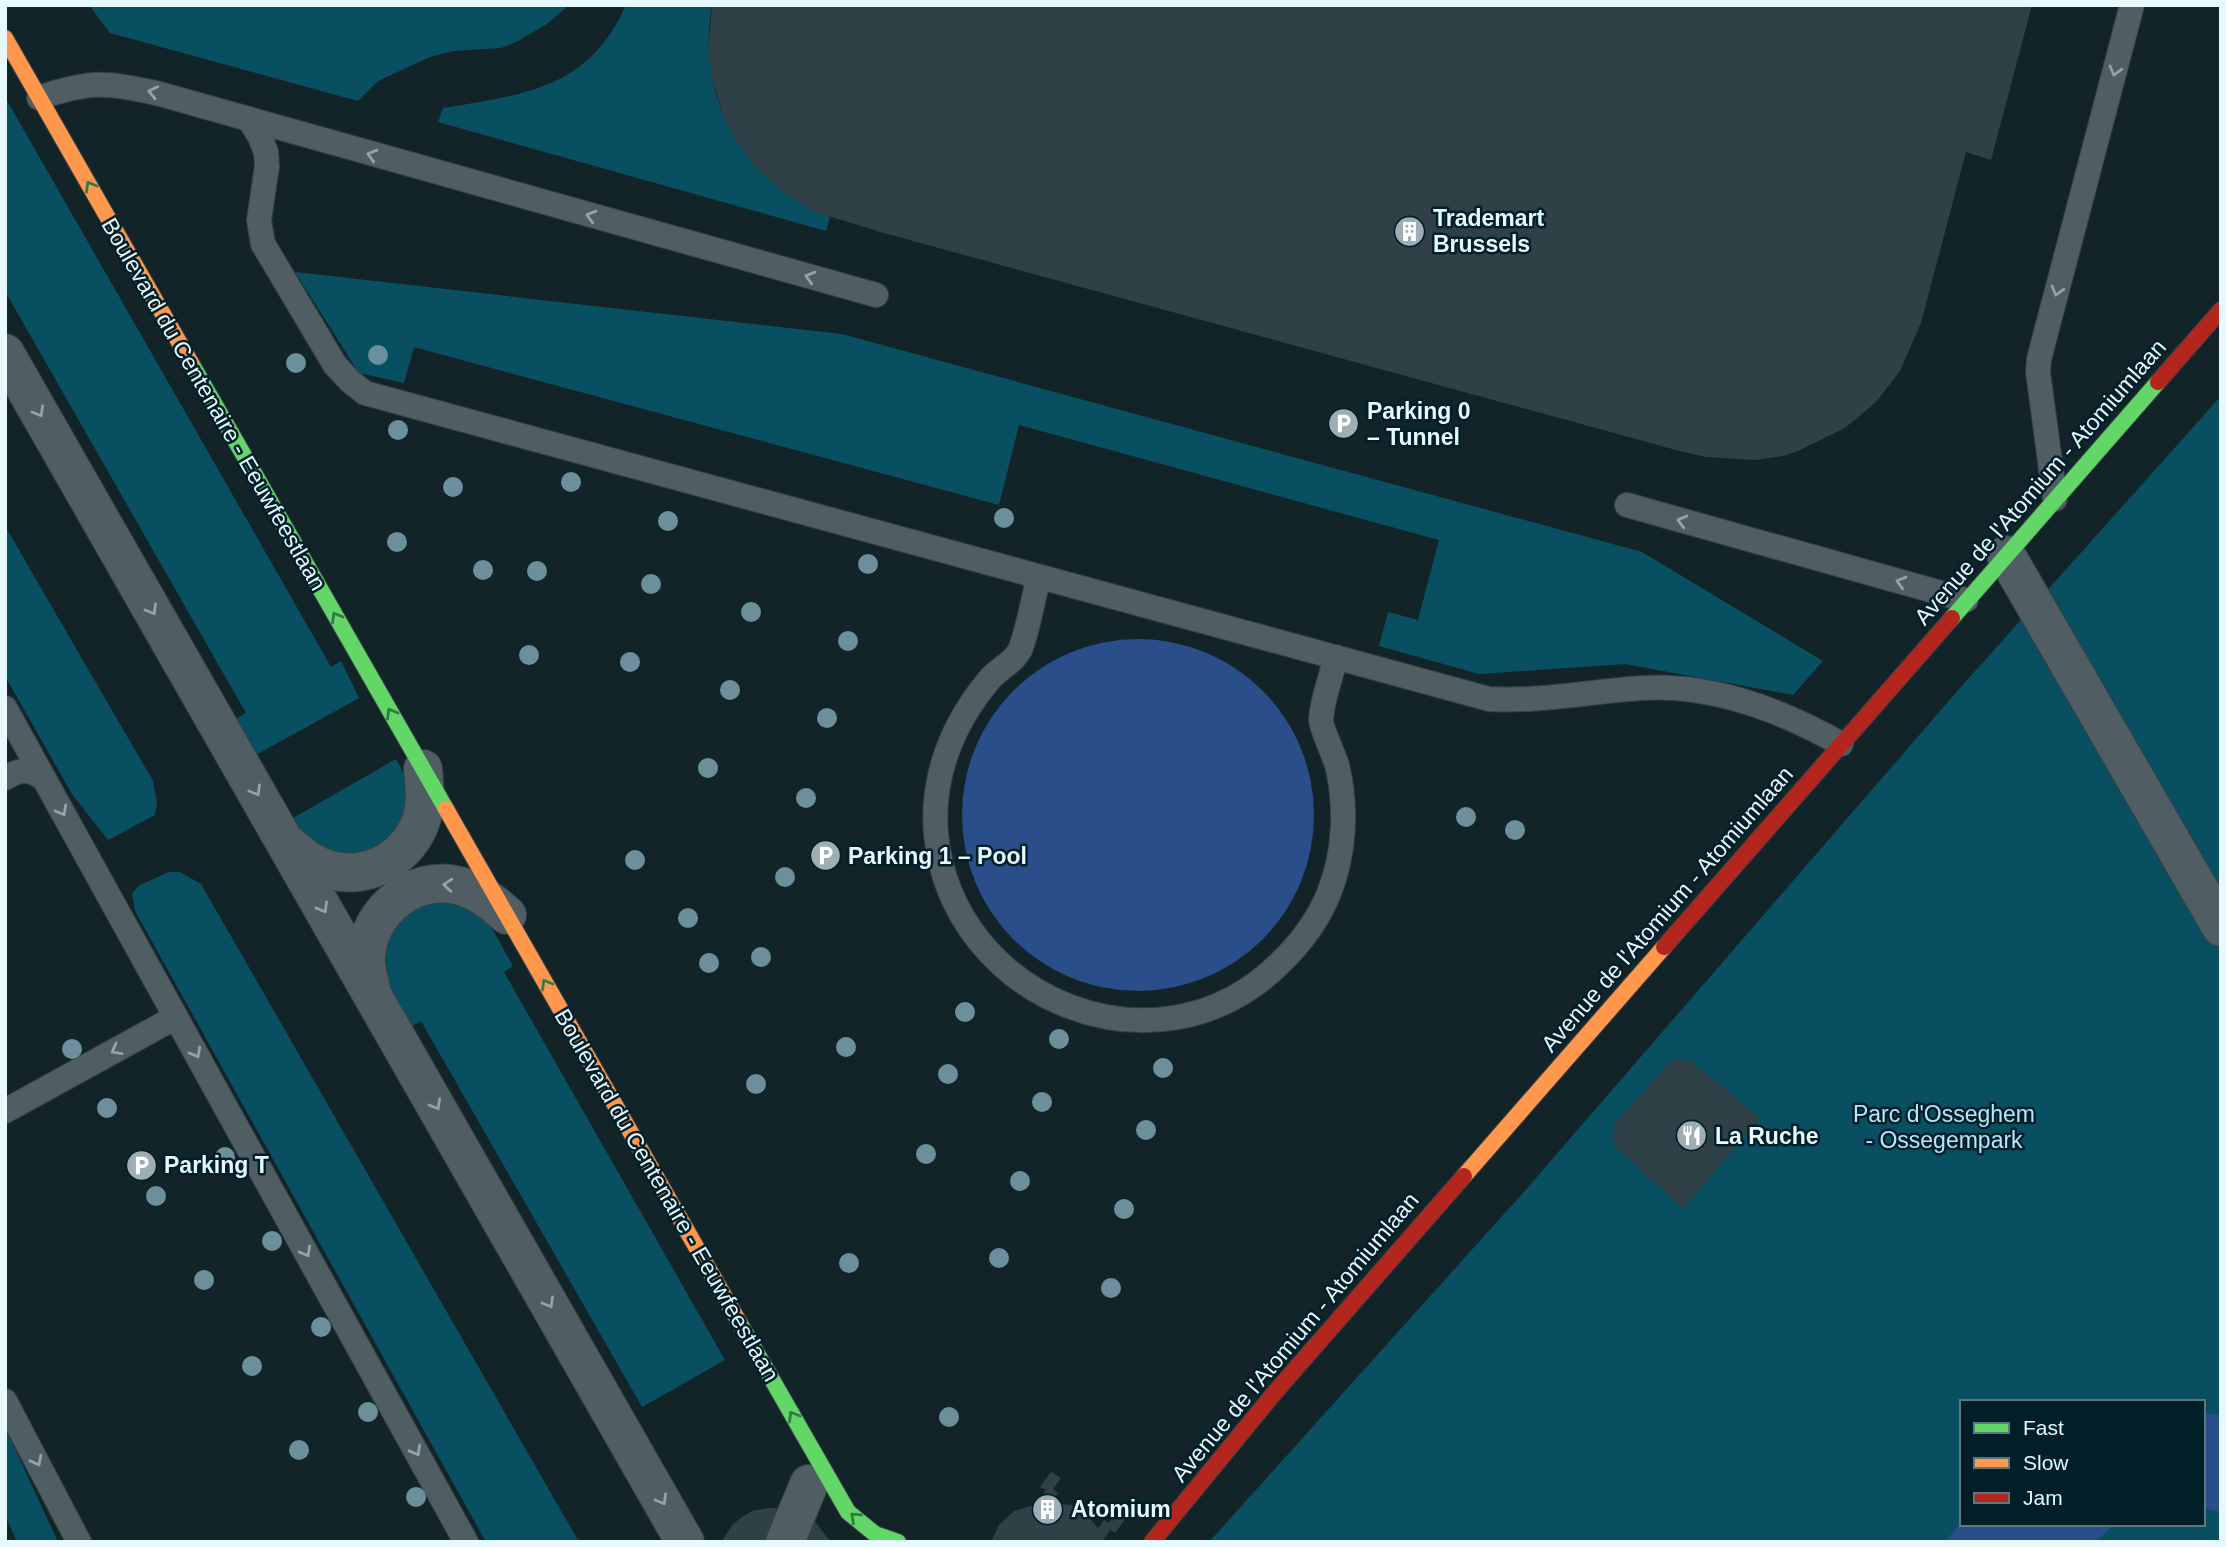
<svg xmlns="http://www.w3.org/2000/svg" width="2226" height="1547" font-family="Helvetica,sans-serif">
<rect width="100%" height="100%" fill="#132429"/>
<g fill="#094f62" fill-rule="evenodd">
<polygon points="89,5 569,5 547,24 518,41 501,48 454,51 430,57 378,81 358,101 110,33"/>
<path d="M 626,5 L 712,5 C 695,96 744,184 830,217 L 826,231 L 438,122 L 443,108 C 524,94 588,90 626,5 Z"/>
<polygon points="5,97 331,667 341,661 359,698 256,755 235,719 246,713 5,291"/>
<polygon points="295,272 842,334 1642,552 1823,661 1793,695 1625,664 1480,674 1472,672 1379,646 1388,612 1418,620 1439,540 1019,425 999,505 414,347 404,383 359,373"/>
<path d="M 2221,396 L 2221,1542 L 1209,1542 L 1522,1194 L 1960,688 ZM 1962,1402 L 2203,1402 L 2203,1524 L 1962,1524 Z"/>
<polygon points="5,526 153,781 157,804 155,815 108,840 72,794 5,676"/>
<path d="M 396,759 C 416,795 409,801 398,838 L 348,861 L 304,838 L 293,818 Z"/>
<polygon points="169,872 180,872 201,884 579,1542 486,1542 135,911 132,893 140,885"/>
<polygon points="464,900 490,925 513,966 504,972 725,1360 642,1407 421,1021 410,1027 382,972 394,915 405,905"/>
<polygon points="5,1427 58,1542 17,1542 5,1515"/>
</g>
<g fill="#294e89">
<circle cx="1138" cy="815" r="176"/>
<polygon points="2203,1413 2221,1415 2221,1512 2203,1508"/>
<polygon points="1962,1521 1962,1524 2115,1524 2095,1542 1945,1542"/>
</g>
<g fill="#304047">
<polygon points="712,5 2032,5 1991,160 1966,152 1921,323 1900,371 1876,402 1845,428 1798,451 1783,456 1755,460 1706,457 1676,450 884,233 815,212 784,193 756,168 734,137 724,118 712,78 708,50"/>
<polygon points="1679,1059 1690,1060 1760,1118 1683,1209 1614,1145 1613,1140 1613,1126 1671,1061"/>
<polygon points="1051,1472 1061,1478 1053,1489 1058,1493 1051,1503 1071,1505 1085,1513 1098,1528 1104,1520 1109,1523 1116,1512 1126,1518 1115,1533 1110,1530 1104,1539 1105,1542 991,1542 999,1525 1014,1511 1040,1503 1039,1501 1046,1490 1040,1487"/>
<polygon points="768,1508 784,1508 813,1519 831,1542 721,1542 733,1524 742,1517 752,1511"/>
</g>
<g fill="none" stroke-linecap="round" stroke-linejoin="round">
<defs>
<g id="lane">
<path d="M 39,98 C 89,80 109,82 160,94 L 876,295"/>
<path d="M 249,119 L 260,137 L 266,152 L 267,166 L 259,220 L 263,244 L 335,365 L 350,381 L 365,393 L 1489,699 C 1541,702 1592,691 1643,688 C 1714,684 1781,710 1841,744"/>
<polyline points="2055,499 2038,372 2039,359 2132,5"/>
<polyline points="1627,505 1966,600"/>
<path d="M 1039,577 C 1033,598 1028,631 1020,650 C 1014,662 997,670 989,680 C 953,723 931,776 936,834 C 952,1000 1159,1084 1280,963 C 1301,943 1318,920 1329,893 C 1345,853 1347,807 1337,765 C 1334,755 1321,728 1321,720 C 1322,700 1331,677 1336,657"/>
<polyline points="5,708 466,1542"/>
<path d="M 5,778 C 20,769 30,768 44,779"/>
<polyline points="5,1111 176,1017"/>
<polyline points="5,1401 79,1542"/>
</g>
<g id="street">
<polyline points="5,353 685,1542"/>
<polyline points="2006,555 2221,927"/>
<path d="M 289,845 C 302,856 314,866 331,870 C 373,882 419,850 424,807 C 426,795 424,782 423,769"/>
<path d="M 371,988 C 368,977 365,967 366,956 C 369,911 412,876 456,885 C 477,889 492,902 507,915"/>
<polyline points="785,1542 809,1484"/>
</g>
<g id="fast">
<polyline points="191,363 446,809"/>
<polyline points="1952,618 2158,382"/>
<polyline points="739,1322 848,1512 875,1534 898,1542"/>
</g>
<g id="slow">
<polyline points="5,38 191,363"/>
<polyline points="446,809 739,1322"/>
<polyline points="1464,1176 1664,947"/>
</g>
<g id="jam">
<polyline points="2158,382 2221,310"/>
<polyline points="1664,947 1952,618"/>
<polyline points="1152,1542 1276,1391 1464,1176"/>
</g>
</defs>
<use href="#lane" stroke="#344044" stroke-width="26"/>
<use href="#street" stroke="#344044" stroke-width="40"/>
<use href="#fast" stroke="#344044" stroke-width="18"/>
<use href="#slow" stroke="#344044" stroke-width="18"/>
<use href="#jam" stroke="#344044" stroke-width="18"/>
<use href="#lane" stroke="#505d62" stroke-width="24"/>
<use href="#street" stroke="#505d62" stroke-width="38"/>
<use href="#fast" stroke="#63d668" stroke-width="16"/>
<use href="#slow" stroke="#ff974d" stroke-width="16"/>
<use href="#jam" stroke="#b3261e" stroke-width="16"/>
</g>
<g fill="#6c8f9c">
<circle cx="378" cy="355" r="10"/>
<circle cx="296" cy="363" r="10"/>
<circle cx="398" cy="430" r="10"/>
<circle cx="571" cy="482" r="10"/>
<circle cx="453" cy="487" r="10"/>
<circle cx="1004" cy="518" r="10"/>
<circle cx="668" cy="521" r="10"/>
<circle cx="397" cy="542" r="10"/>
<circle cx="868" cy="564" r="10"/>
<circle cx="483" cy="570" r="10"/>
<circle cx="537" cy="571" r="10"/>
<circle cx="651" cy="584" r="10"/>
<circle cx="751" cy="612" r="10"/>
<circle cx="848" cy="641" r="10"/>
<circle cx="529" cy="655" r="10"/>
<circle cx="630" cy="662" r="10"/>
<circle cx="730" cy="690" r="10"/>
<circle cx="827" cy="718" r="10"/>
<circle cx="708" cy="768" r="10"/>
<circle cx="806" cy="798" r="10"/>
<circle cx="1466" cy="817" r="10"/>
<circle cx="1515" cy="830" r="10"/>
<circle cx="635" cy="860" r="10"/>
<circle cx="785" cy="877" r="10"/>
<circle cx="688" cy="918" r="10"/>
<circle cx="761" cy="957" r="10"/>
<circle cx="709" cy="963" r="10"/>
<circle cx="965" cy="1012" r="10"/>
<circle cx="1059" cy="1039" r="10"/>
<circle cx="846" cy="1047" r="10"/>
<circle cx="72" cy="1049" r="10"/>
<circle cx="1163" cy="1068" r="10"/>
<circle cx="948" cy="1074" r="10"/>
<circle cx="756" cy="1084" r="10"/>
<circle cx="1042" cy="1102" r="10"/>
<circle cx="107" cy="1108" r="10"/>
<circle cx="1146" cy="1130" r="10"/>
<circle cx="926" cy="1154" r="10"/>
<circle cx="225" cy="1157" r="10"/>
<circle cx="1020" cy="1181" r="10"/>
<circle cx="156" cy="1196" r="10"/>
<circle cx="1124" cy="1209" r="10"/>
<circle cx="272" cy="1241" r="10"/>
<circle cx="999" cy="1258" r="10"/>
<circle cx="849" cy="1263" r="10"/>
<circle cx="204" cy="1280" r="10"/>
<circle cx="1111" cy="1288" r="10"/>
<circle cx="321" cy="1327" r="10"/>
<circle cx="252" cy="1366" r="10"/>
<circle cx="368" cy="1412" r="10"/>
<circle cx="949" cy="1417" r="10"/>
<circle cx="299" cy="1450" r="10"/>
<circle cx="416" cy="1497" r="10"/>
</g>
<defs><path id="oneway-chevron" d="M-2-3.5L2.5 0L-2 3.5" fill="none" stroke-width="1.6" stroke-linecap="round" stroke-linejoin="round" transform="scale(1.75)"/></defs>
<g stroke="#94a3a9">
<use href="#oneway-chevron" transform="translate(2115 71) rotate(105)"/>
<use href="#oneway-chevron" transform="translate(153 92) rotate(-167)"/>
<use href="#oneway-chevron" transform="translate(372 155) rotate(-164)"/>
<use href="#oneway-chevron" transform="translate(591 216) rotate(-164)"/>
<use href="#oneway-chevron" transform="translate(810 277) rotate(-164)"/>
<use href="#oneway-chevron" transform="translate(2057 291) rotate(105)"/>
<use href="#oneway-chevron" transform="translate(39 412) rotate(60)"/>
<use href="#oneway-chevron" transform="translate(1682 521) rotate(-165)"/>
<use href="#oneway-chevron" transform="translate(1901 582) rotate(-164)"/>
<use href="#oneway-chevron" transform="translate(152 610) rotate(60)"/>
<use href="#oneway-chevron" transform="translate(256 791) rotate(60)"/>
<use href="#oneway-chevron" transform="translate(62 811) rotate(61)"/>
<use href="#oneway-chevron" transform="translate(448 885) rotate(-176)"/>
<use href="#oneway-chevron" transform="translate(323 908) rotate(60)"/>
<use href="#oneway-chevron" transform="translate(116 1050) rotate(151)"/>
<use href="#oneway-chevron" transform="translate(196 1053) rotate(61)"/>
<use href="#oneway-chevron" transform="translate(436 1105) rotate(60)"/>
<use href="#oneway-chevron" transform="translate(306 1252) rotate(61)"/>
<use href="#oneway-chevron" transform="translate(549 1303) rotate(60)"/>
<use href="#oneway-chevron" transform="translate(416 1451) rotate(61)"/>
<use href="#oneway-chevron" transform="translate(37 1461) rotate(63)"/>
<use href="#oneway-chevron" transform="translate(662 1500) rotate(60)"/>
</g>
<g stroke="#327a48">
<use href="#oneway-chevron" transform="translate(90 186) rotate(-120)"/>
<use href="#oneway-chevron" transform="translate(336 617) rotate(-120)"/>
<use href="#oneway-chevron" transform="translate(391 713) rotate(-120)"/>
<use href="#oneway-chevron" transform="translate(546 984) rotate(-120)"/>
<use href="#oneway-chevron" transform="translate(793 1416) rotate(-120)"/>
<use href="#oneway-chevron" transform="translate(855 1517) rotate(-138)"/>
</g>
<defs>
<symbol id="building-disc" viewBox="-11 -11 22 22"><circle r="9.5" fill="#9daeb4" stroke="#011f29"/><path d="M-4-6H4V6H1V3H-1V6H-4ZM-2.5-4.3h1.7v1.8h-1.7ZM.8-4.3h1.7v1.8H.8ZM-2.5-1h1.7V.8h-1.7ZM.8-1h1.7V.8H.8Z" fill="#fff"/></symbol>
<symbol id="parking-disc" viewBox="-11 -11 22 22"><circle r="9.5" fill="#9daeb4" stroke="#011f29"/><path d="M-3.5-5.5H1a3.5 3.5 0 0 1 0 7H-1V5.5H-3.5ZM-1-3.4V-.6H.8a1.4 1.4 0 0 0 0-2.8Z" fill="#fff"/></symbol>
<symbol id="restaurant-disc" viewBox="-11 -11 22 22"><circle r="9.5" fill="#9daeb4" stroke="#011f29"/><path d="M-5-6h1v4h1v-4h1v4h1v-4h1v5L-1.5 .5V6h-2V.5L-5-1ZM5-6V6H3V1.5H1.5Q1.5-4 5-6Z" fill="#fff"/></symbol>
</defs>
<g fill-rule="evenodd">
<use href="#building-disc" x="1392" y="214" width="35" height="35"/>
<use href="#parking-disc" x="1326" y="406" width="35" height="35"/>
<use href="#parking-disc" x="808" y="838" width="35" height="35"/>
<use href="#restaurant-disc" x="1674" y="1118" width="35" height="35"/>
<use href="#parking-disc" x="124" y="1148" width="35" height="35"/>
<use href="#building-disc" x="1030" y="1492" width="35" height="35"/>
</g>
<g text-anchor="middle" dominant-baseline="central" stroke-width="5" stroke-linejoin="round" paint-order="stroke">
<g font-size="23" font-weight="bold" fill="#e7f8ff" stroke="#011f29" text-anchor="start">
<text x="1433" y="218">Trademart<tspan x="1433" dy="26">Brussels</tspan></text>
<text x="1367" y="411">Parking 0<tspan x="1367" dy="26">– Tunnel</tspan></text>
<text x="848" y="856">Parking 1 – Pool</text>
<text x="1715" y="1136">La Ruche</text>
<text x="164" y="1165">Parking T</text>
<text x="1071" y="1509">Atomium</text>
</g>
<g font-size="23" fill="#e7f8ff" stroke="#011f29">
<text transform="translate(214 404) rotate(60)">Boulevard du Centenaire - Eeuwfeestlaan</text>
<text transform="translate(2040 482) rotate(-49)">Avenue de l'Atomium - Atomiumlaan</text>
<text transform="translate(1667 909) rotate(-49)">Avenue de l'Atomium - Atomiumlaan</text>
<text transform="translate(667 1195) rotate(60)">Boulevard du Centenaire - Eeuwfeestlaan</text>
<text transform="translate(1295 1337) rotate(-50)">Avenue de l'Atomium - Atomiumlaan</text>
</g>
<g font-size="23" fill="#b5e6fa" stroke="#011f29">
<text x="1944" y="1114">Parc d'Osseghem<tspan x="1944" dy="26">- Ossegempark</tspan></text>
</g>
</g>
<rect width="2226" height="1547" fill="none" stroke="#e7f8ff" stroke-width="14"/>
<rect x="1960" y="1400" width="245" height="126" fill="#011f29" stroke="#5d767f" stroke-width="2"/>
<rect x="1974" y="1423" width="35" height="10" fill="#63d668" stroke="#5d767f" stroke-width="2"/>
<text x="2023" y="1435" font-size="21" fill="#e7f8ff">Fast</text>
<rect x="1974" y="1458" width="35" height="10" fill="#ff974d" stroke="#5d767f" stroke-width="2"/>
<text x="2023" y="1470" font-size="21" fill="#e7f8ff">Slow</text>
<rect x="1974" y="1493" width="35" height="10" fill="#b3261e" stroke="#5d767f" stroke-width="2"/>
<text x="2023" y="1505" font-size="21" fill="#e7f8ff">Jam</text>
</svg>
